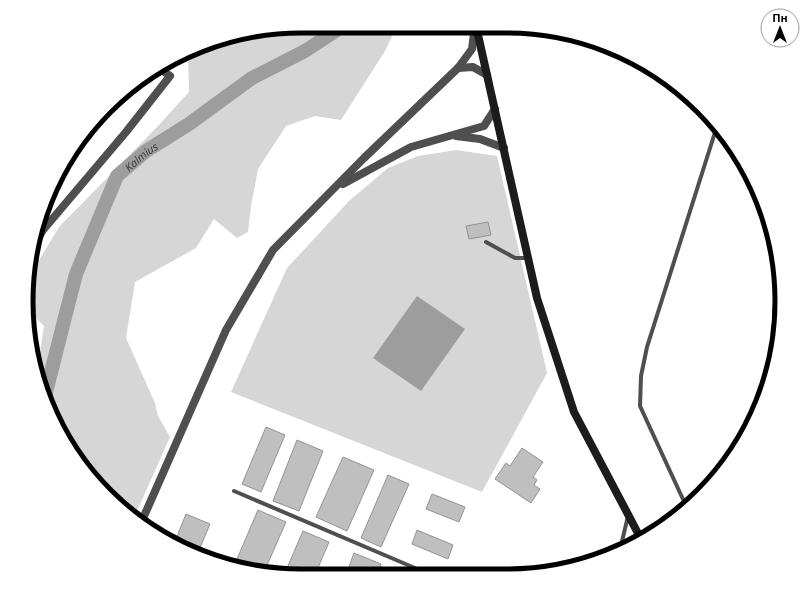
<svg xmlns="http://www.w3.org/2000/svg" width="808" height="602" font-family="'Noto Sans',sans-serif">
<rect width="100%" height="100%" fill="#fff"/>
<g fill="#d6d6d6">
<polygon points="301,26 397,26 385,51 341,120 315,116 286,126 258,169 251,206 248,232 237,238 214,219 196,248 135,282 126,338 155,403 158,416 170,437 134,518 120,508 83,468 41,390 37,371 44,326 27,309 29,277 59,227 157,127 189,92 188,53 230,35 281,29 284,35"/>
<polygon points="456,150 497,156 547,373 482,492 231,392 287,268 349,201 388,168 418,156"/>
</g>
<polygon fill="#9d9d9d" points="417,296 465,329 421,391 373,358"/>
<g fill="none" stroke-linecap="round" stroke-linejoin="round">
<path stroke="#9d9d9d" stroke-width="14" id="s1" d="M 46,399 L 46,392 L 76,274 L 117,176 L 146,151 L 189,124 L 252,78 L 305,51 L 343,26"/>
</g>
<g fill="#bfbfbf" stroke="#939393">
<polygon points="488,222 491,235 469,239 466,226"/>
<polygon points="266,427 285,435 261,492 242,484"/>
<polygon points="297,440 323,451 299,511 273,501"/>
<polygon points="522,448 543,462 533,477 537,480 534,485 540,489 531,503 495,479 506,463 510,466"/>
<polygon points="343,457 374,470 347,531 316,517"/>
<polygon points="388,475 409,484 381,547 361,538"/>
<polygon points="432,494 465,507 459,522 426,509"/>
<polygon points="258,510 286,522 264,572 234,566"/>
<polygon points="186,514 210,524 197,555 174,544"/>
<polygon points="417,530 453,545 448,559 412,544"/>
<polygon points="303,531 329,542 315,575 284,575"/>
<polygon points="354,553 381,564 377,575 346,575"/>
</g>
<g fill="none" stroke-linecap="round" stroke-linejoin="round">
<g stroke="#4f4f4f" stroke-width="4">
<polyline points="486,242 515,258 528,258"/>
<polyline points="234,491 429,574"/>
<polyline points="687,508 640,406 641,376 647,347 717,126"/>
<polyline points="620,550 628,516"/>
</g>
<polyline stroke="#4f4f4f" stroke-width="8" points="31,250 43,230 126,132 170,76 158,67"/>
<g stroke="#4f4f4f" stroke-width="8">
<polyline points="458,68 473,67 487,75"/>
<polyline points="456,136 480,139 504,148"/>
<polyline points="343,184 411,147 484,126 495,109"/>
<polyline points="141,523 226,330 273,250 364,158 458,68 472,49 475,26"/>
</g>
<polyline stroke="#1c1c1c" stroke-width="8" points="476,26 537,298 574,412 641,539"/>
</g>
<g text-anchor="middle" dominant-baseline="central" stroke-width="3.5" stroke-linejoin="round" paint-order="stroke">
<g font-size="11" font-style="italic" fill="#3e3e3e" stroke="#fff">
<text stroke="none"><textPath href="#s1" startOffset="266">Kalmius</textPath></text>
</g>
</g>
<path d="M0 0H808V602H0ZM301 33H507A268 268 0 0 1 775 301V301A268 268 0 0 1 507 569H301A268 268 0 0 1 33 301V301A268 268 0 0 1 301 33Z" fill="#fff" fill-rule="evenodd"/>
<path fill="none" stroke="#000" stroke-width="5" d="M301 33H507A268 268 0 0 1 775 301V301A268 268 0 0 1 507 569H301A268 268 0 0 1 33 301V301A268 268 0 0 1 301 33Z"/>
<g transform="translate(780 28)"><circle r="19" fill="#ffffff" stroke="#999999"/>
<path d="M0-3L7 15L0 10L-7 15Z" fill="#000000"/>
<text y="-6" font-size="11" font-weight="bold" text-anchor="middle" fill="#000000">Пн</text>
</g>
</svg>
